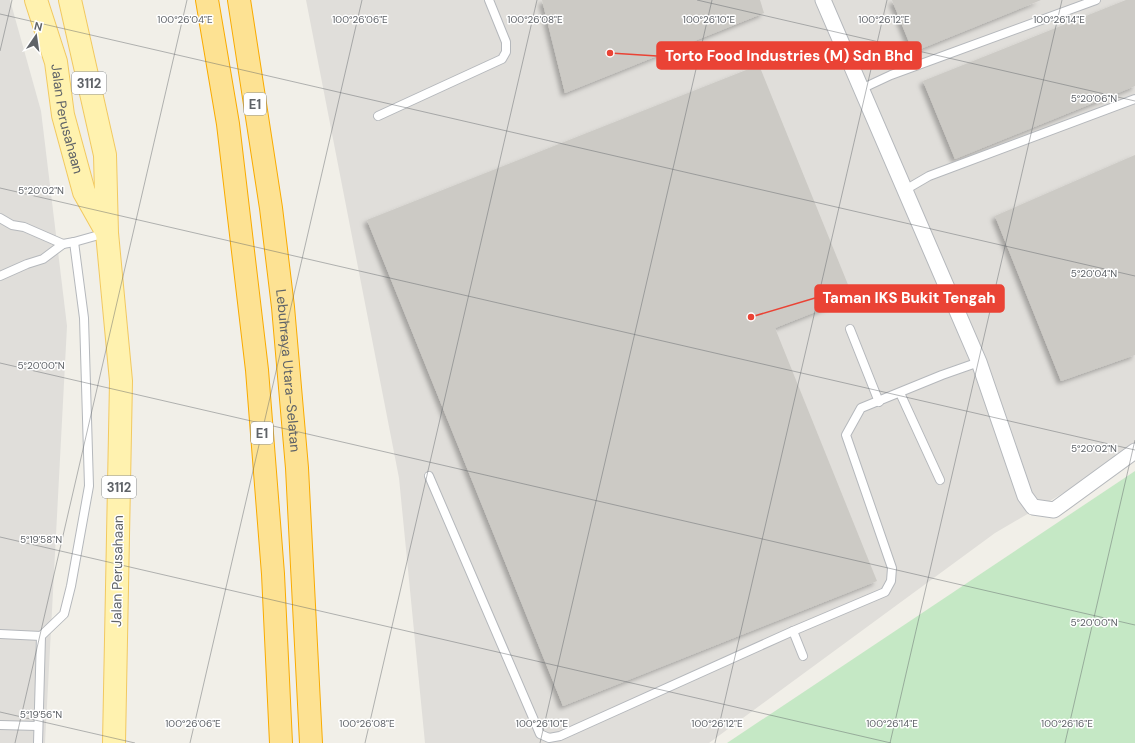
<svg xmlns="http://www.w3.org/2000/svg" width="1135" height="743" font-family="'DM Sans',sans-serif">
<defs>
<filter id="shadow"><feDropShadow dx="-3.5" dy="3.5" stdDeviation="2" flood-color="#0004"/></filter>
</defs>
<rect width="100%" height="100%" fill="#f1efe8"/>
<g fill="#e0deda">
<polygon points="0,0 10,0 41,111 67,326 45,743 0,743"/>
<polygon points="306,0 1135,0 1135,451 995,533 709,743 425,743 399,478"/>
</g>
<polygon fill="#c5e8c5" points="1135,471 1135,743 727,743"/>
<g fill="#cccac5" filter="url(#shadow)">
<polygon points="542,0 760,0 764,13 565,93"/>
<polygon points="892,0 1041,0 913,52"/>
<polygon points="1126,0 1135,0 1135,86 955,159 923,81"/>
<polygon points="759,65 853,297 775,328 877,581 563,706 367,220"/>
<polygon points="1135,155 1135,355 1061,381 995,216"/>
</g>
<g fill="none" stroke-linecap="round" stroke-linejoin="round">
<defs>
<g id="lane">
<polyline points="861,89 891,75 1096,0"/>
<polyline points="378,116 502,59 506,52 506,42 489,0"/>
<polyline points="905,190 929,176 1135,99"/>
<polyline points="0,218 12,225 24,227 63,244"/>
<polyline points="0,276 27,264 43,259 63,244 74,242 106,233"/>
<polyline points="850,329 879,402"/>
<polyline points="900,393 940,480"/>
<polyline points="429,476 540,734 549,738 560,736 793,631 885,592 891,581 892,568 846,435 861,408 942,375 979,362"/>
<polyline points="793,631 803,656"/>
<polyline points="0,634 41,636 64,614 71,586 89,486 84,318 74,242"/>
<polyline points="0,725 38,726"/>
<polyline points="38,743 41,636"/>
</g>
<polyline id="street" points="823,0 979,362 1025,496 1033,507 1054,510 1135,451"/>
<g id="primary">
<path id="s1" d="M 36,0 L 56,62 L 63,115 L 84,192 L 106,231"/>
<polyline points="70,0 105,155 107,233 121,381 114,743"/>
</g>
<g id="highway">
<polyline points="207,0 228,124 257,370 273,574 281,743"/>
<path id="s2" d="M 239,0 L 271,208 L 283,307 L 297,468 L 311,743"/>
</g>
</defs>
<use href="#lane" stroke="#b5b8bc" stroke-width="10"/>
<use href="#street" stroke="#b5b8bc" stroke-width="17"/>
<use href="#primary" stroke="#f2c960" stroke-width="24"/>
<use href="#highway" stroke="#f9ab00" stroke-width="24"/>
<use href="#lane" stroke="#fff" stroke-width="8"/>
<use href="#street" stroke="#fff" stroke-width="15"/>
<use href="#primary" stroke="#fff2af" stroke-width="22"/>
<use href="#highway" stroke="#fde293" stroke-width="22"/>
</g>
<path fill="none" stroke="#5f6368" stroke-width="1" stroke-opacity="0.45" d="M 697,0 L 1135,101M 0,14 L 1135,276M 0,51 L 12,0M 0,188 L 1135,450M 0,363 L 1135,625M 0,537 L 891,743M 0,712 L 135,743M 15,743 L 187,0M 190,743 L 362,0M 365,743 L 537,0M 540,743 L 712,0M 715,743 L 887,0M 890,743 L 1062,0M 1065,743 L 1135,440"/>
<g text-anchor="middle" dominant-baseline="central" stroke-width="3" stroke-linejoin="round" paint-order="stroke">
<g fill="#fff" stroke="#8f9295" stroke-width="1">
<rect x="72" y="72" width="34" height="22" rx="3"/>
<rect x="244" y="93" width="22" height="22" rx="3"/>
<rect x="251" y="422" width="22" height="22" rx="3"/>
<rect x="102" y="476" width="34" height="22" rx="3"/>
</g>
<g font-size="13" font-weight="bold" fill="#5f6368">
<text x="89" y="83">3112</text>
<text x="255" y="104">E1</text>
<text x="262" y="433">E1</text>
<text x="119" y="487">3112</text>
</g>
<g font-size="14" fill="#5f6368" stroke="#fff">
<text stroke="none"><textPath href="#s1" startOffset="123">Jalan Perusahaan</textPath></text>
<text stroke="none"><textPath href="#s2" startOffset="374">Lebuhraya Utara–Selatan</textPath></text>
<text transform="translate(117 571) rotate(-89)">Jalan Perusahaan</text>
</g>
</g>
<g font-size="10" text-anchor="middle" fill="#5f6368" stroke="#fff" stroke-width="3" stroke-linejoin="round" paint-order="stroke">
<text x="185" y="23">100°26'04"E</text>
<text x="360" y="23">100°26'06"E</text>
<text x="535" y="23">100°26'08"E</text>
<text x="709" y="23">100°26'10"E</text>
<text x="884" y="23">100°26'12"E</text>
<text x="1059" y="23">100°26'14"E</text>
<text x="1094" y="102">5°20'06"N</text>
<text x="41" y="194">5°20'02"N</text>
<text x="1094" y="277">5°20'04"N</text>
<text x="41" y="369">5°20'00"N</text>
<text x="1094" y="452">5°20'02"N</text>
<text x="41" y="543">5°19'58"N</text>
<text x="1094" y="626">5°20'00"N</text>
<text x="41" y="718">5°19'56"N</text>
<text x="193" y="727">100°26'06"E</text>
<text x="367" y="727">100°26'08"E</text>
<text x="542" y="727">100°26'10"E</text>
<text x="717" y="727">100°26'12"E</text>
<text x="892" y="727">100°26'14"E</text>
<text x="1067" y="727">100°26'16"E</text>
</g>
<path fill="none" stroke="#ea4335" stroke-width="1.5" d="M610 53L657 56M751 317L815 298"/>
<g fill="#ea4335" stroke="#fff" stroke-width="1.5">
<circle cx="610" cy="53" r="4"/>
<circle cx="751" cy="317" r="4"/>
</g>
<g fill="#ea4335" stroke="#ea4335" stroke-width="1.5">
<rect x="657" y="42" width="264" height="27" rx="4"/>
<rect x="815" y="285" width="189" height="27" rx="4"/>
</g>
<g font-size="15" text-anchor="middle" font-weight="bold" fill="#fff">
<text x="789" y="61">Torto Food Industries (M) Sdn Bhd</text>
<text x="909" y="303">Taman IKS Bukit Tengah</text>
</g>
<g transform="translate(36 36) rotate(13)" stroke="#ffffff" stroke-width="3" paint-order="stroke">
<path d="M0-3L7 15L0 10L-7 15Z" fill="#5f6368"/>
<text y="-6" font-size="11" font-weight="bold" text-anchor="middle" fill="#5f6368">N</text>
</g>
</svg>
